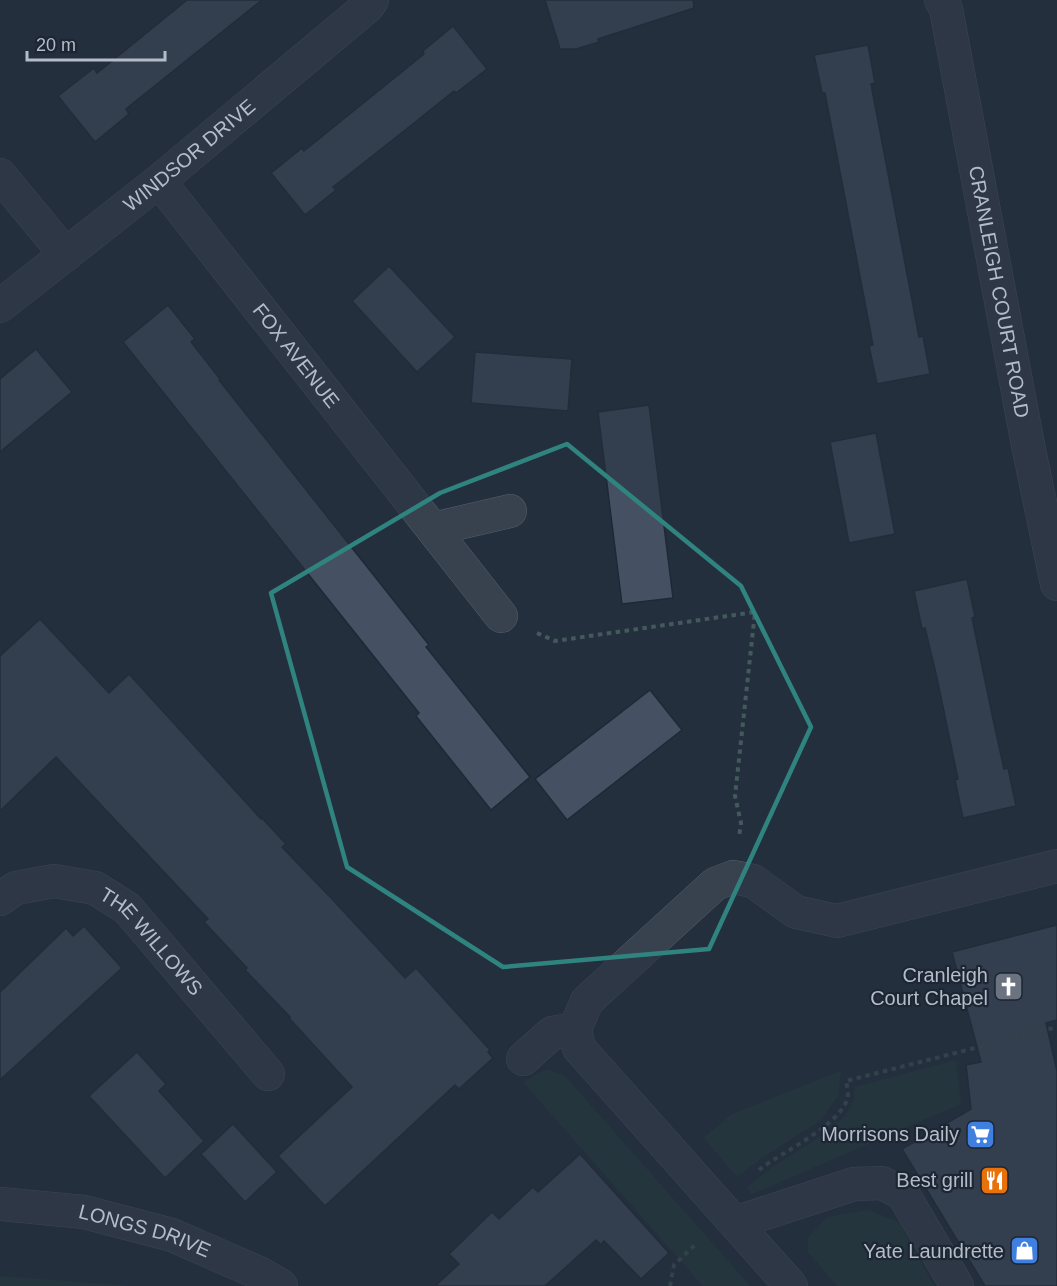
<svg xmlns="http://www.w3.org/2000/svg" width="1057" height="1286" font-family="Arial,sans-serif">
<rect width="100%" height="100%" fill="#242f3e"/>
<g fill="#263c3f">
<polygon points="956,1060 961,1104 752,1194 747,1187 771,1168 827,1132 846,1115 854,1099 855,1087"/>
<polygon points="547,1069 565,1076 750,1286 703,1286 523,1082"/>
<polygon points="841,1071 838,1096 825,1114 818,1122 762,1158 737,1177 704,1138 732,1114"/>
<polygon points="868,1210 899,1222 934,1286 837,1286 808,1252 808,1238 827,1217"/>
<polygon points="0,1276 132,1286 0,1286"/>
</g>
<g fill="#455162" stroke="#1f2835" stroke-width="1.5">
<polygon points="187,0 262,0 126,109 129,114 95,142 58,96 94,68 97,73"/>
<polygon points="545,0 693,0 694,8 598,39 599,42 576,49 560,49"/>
<polygon points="453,26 487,69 456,93 454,91 414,123 333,187 336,190 305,215 271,173 302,148 304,151 424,54 423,51"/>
<polygon points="868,45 875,83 871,84 919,337 923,336 930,374 877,384 869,346 873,345 825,93 822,93 814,55"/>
<polygon points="389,266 455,337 417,372 352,301"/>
<polygon points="168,305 195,339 191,342 220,379 219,380 429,645 426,647 530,777 491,810 416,716 419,713 123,342"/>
<polygon points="36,349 72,392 0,452 0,379"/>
<polygon points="475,352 572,359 568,411 471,403"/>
<polygon points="649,405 673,598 622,604 598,412"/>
<polygon points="876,433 895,534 849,543 830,442"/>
<polygon points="967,579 975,617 972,618 993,719 1004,769 1008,768 1016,806 963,818 955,780 958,779 937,678 925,628 922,629 914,591"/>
<polygon points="40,619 109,693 129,674 261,819 262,818 286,844 282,847 333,900 405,978 416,968 490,1050 488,1052 493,1058 459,1089 455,1085 325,1206 278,1156 352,1087 289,1018 290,1017 245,970 247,968 204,922 208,919 56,757 0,811 0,656"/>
<polygon points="650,690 682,730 567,820 535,779"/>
<polygon points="1057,925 1057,1020 1046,1023 1057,1071 1057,1286 985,1286 902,1149 971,1109 966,1065 981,1062 952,952"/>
<polygon points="84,926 122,968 0,1080 0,992 66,928 73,936"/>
<polygon points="137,1052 166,1084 159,1091 204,1141 165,1178 89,1096"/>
<polygon points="233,1124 277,1172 245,1202 201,1154"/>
<polygon points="580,1154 669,1253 641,1279 604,1241 601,1245 596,1240 545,1286 435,1286 459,1264 449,1254 492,1212 499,1219 533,1187 538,1192"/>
</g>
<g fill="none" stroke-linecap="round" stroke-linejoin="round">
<defs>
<g id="minor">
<path id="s1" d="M 941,0 L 946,9 L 1028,445 L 1057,584"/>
<polyline points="0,175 66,255"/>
<path id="s2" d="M 159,181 L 501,616"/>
<path id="s3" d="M 0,306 L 159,181 L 367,7 L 372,0"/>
<polyline points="433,529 510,511"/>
<path id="s4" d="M 0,899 L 16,888 L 54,881 L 95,888 L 127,908 L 268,1074"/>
<polyline points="575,1029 579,1048 791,1286"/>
<polyline points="523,1059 552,1033 575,1029 587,1001 715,884 733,877 753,881 796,912 837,921 1057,866"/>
<path id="s5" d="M 0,1204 L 84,1212 L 172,1235 L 259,1273 L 281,1286"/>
<polyline points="735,1223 854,1184 882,1183 903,1194 957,1286"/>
</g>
</defs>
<use href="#minor" stroke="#565f6c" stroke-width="34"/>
<g stroke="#44595c" stroke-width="4" stroke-dasharray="4.5 4.5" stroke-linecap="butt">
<polyline points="537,633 555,641 755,612 735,796 741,823 739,837"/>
<path d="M 759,1170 C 783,1151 836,1128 847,1100 C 849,1095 847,1087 846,1081 L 1057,1027"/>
<polyline points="670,1286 674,1265 697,1243"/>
</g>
<use href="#minor" stroke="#38414e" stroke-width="33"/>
</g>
<path d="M0 0H1057V1286H0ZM 567,444 L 741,586 L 811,727 L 709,949 L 503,967 L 347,867 L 271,593 L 440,493 Z" fill="#242f3e" fill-opacity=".55" fill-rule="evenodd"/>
<path fill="none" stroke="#308480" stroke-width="4.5" stroke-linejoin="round" d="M 567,444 L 741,586 L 811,727 L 709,949 L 503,967 L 347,867 L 271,593 L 440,493 Z"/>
<defs>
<symbol id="church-square" viewBox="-11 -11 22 22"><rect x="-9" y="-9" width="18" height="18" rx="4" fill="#6b7280" stroke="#1d2633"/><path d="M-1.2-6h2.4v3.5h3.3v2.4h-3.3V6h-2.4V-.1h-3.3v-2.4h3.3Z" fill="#fff"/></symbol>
<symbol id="supermarket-square" viewBox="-11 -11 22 22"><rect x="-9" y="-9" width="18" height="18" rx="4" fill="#3f7fe0" stroke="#1d2633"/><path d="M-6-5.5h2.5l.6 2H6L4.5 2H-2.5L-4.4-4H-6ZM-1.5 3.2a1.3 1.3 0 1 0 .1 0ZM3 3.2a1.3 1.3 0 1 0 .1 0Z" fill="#fff"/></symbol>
<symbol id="restaurant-square" viewBox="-11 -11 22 22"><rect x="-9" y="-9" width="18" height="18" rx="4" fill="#e8710a" stroke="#1d2633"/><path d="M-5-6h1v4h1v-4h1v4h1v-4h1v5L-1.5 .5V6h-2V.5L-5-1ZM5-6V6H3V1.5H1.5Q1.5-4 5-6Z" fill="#fff"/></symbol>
<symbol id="shop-square" viewBox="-11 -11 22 22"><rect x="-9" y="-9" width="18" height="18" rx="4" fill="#3f7fe0" stroke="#1d2633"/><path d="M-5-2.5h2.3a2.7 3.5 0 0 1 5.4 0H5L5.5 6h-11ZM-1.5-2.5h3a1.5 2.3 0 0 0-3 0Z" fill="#fff"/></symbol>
</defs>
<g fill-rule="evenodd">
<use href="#church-square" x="992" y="970" width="33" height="33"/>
<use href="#supermarket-square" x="964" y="1118" width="33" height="33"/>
<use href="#restaurant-square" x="978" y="1164" width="33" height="33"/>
<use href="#shop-square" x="1008" y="1234" width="33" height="33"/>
</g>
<g text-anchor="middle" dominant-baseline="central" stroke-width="4.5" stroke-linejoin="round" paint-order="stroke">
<g font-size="20" fill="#b4bcc9" stroke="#1d2633">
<text stroke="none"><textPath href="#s3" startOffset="242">WINDSOR DRIVE</textPath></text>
<text stroke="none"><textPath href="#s1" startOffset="298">CRANLEIGH COURT ROAD</textPath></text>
<text stroke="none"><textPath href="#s2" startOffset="222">FOX AVENUE</textPath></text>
<text stroke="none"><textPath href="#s4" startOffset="178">THE WILLOWS</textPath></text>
<text stroke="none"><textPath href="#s5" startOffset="148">LONGS DRIVE</textPath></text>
</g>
<g font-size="20" fill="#b4bcc9" stroke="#1d2633" text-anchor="end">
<text x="988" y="975">Cranleigh<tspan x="988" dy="23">Court Chapel</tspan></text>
<text x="959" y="1134">Morrisons Daily</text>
<text x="973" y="1180">Best grill</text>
<text x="1004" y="1251">Yate Laundrette</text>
</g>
</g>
<path d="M27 51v9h138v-9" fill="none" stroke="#b4bcc9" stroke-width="3"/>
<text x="36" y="51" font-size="18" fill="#b4bcc9" stroke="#1d2633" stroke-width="4.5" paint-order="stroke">20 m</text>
</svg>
